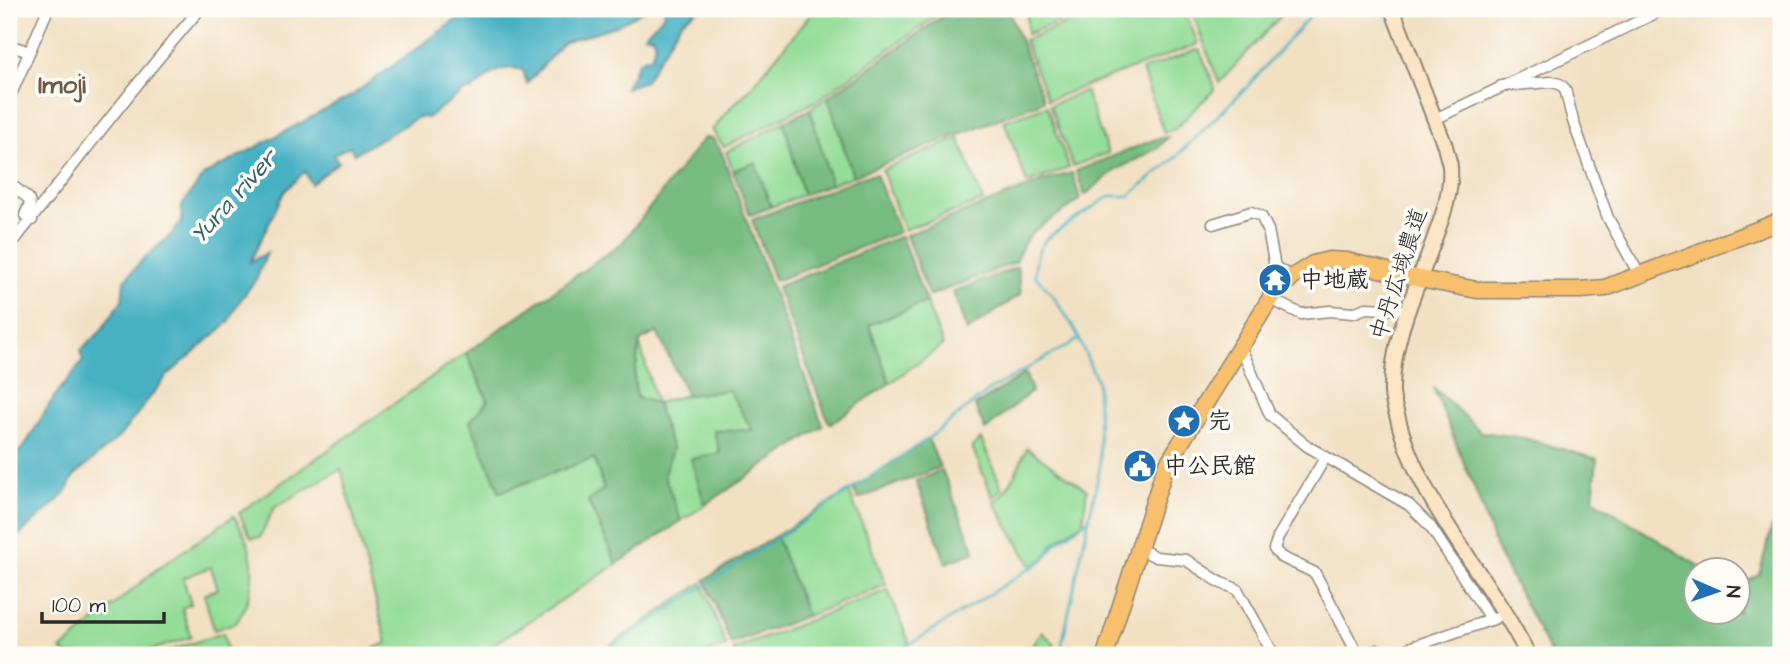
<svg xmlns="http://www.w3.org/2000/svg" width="1790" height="664" font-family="'Architects Daughter','Klee One',sans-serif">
<rect width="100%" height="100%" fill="#fdfcf7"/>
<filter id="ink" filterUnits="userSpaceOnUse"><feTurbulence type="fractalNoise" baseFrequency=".0143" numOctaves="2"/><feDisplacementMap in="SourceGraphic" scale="14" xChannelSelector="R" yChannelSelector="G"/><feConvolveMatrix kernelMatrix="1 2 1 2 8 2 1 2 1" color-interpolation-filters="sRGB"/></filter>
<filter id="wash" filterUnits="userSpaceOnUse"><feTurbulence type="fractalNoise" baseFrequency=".00686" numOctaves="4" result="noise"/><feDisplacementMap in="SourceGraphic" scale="28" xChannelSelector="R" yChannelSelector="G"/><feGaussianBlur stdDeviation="1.57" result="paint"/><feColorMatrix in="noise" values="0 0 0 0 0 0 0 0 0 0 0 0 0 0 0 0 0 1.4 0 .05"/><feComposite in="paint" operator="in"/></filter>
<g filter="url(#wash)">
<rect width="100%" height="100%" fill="#f2e0c3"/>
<g fill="#94dd99" stroke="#608462" stroke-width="2">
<polygon points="815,9 946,9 816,101 724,147 712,130 731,107 748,91"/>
<polygon points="1027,9 1085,9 1086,12 1027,34"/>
<polygon points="1104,9 1184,9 1198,44 1048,100 1024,40"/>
<polygon points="1191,9 1287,9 1219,83"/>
<polygon points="1196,50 1200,51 1214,84 1214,90 1175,129 1164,133 1142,70"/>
<polygon points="1085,91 1108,153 1073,166 1050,105"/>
<polygon points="828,97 853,176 831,184 810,109"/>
<polygon points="1047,106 1069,168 1027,183 1004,121"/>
<polygon points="784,122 803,195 771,207 755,163 733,171 726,152"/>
<polygon points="959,138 983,201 904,230 882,170"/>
<polygon points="926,302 943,345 890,383 869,325"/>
<polygon points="639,341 656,403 687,395 729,390 753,431 714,431 720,453 691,459 705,505 681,521 664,475 672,449 656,403 637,398 634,380"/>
<polygon points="466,353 488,400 499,492 594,458 604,489 588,502 617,564 477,655 358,655 387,643 341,469 274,508 260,537 251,538 239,513"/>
<polygon points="981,439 1002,488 993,498 972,447"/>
<path d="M 1027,448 L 1087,490 L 1083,522 L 1054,543 L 1045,558 L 1032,567 L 994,502 C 1011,489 1018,467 1027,448 Z"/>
<polygon points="849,491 886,585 807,616 776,536"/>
<path d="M 234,516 C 257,550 259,588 236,623 L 214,630 L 204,594 L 218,589 L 211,567 L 183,578 L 191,604 L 182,608 L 191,637 L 136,655 L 67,655 L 61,650 L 157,569 Z"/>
<polygon points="702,583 726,646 702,655 596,655"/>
<polygon points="888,590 910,644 892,655 735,655 733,650"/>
<polygon points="1042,632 1055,644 1047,655 1027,655"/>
<polygon points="223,633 228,655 156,655"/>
</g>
<g fill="#77bc81" stroke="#517456" stroke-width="2">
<polygon points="953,9 1008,9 1044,101 853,176 828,97"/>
<polygon points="810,109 831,184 803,195 784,122"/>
<polygon points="1168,137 1158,148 1114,171 1085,195 1076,171 1156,139"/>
<polygon points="704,138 712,138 721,151 823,426 705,505 691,459 720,453 714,431 752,430 729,390 687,395 657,332 640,341 634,380 637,398 656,403 672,449 664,475 681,521 617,564 588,501 604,489 594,458 500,492 470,422 488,400 466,353 622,243"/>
<polygon points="755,162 771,207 750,215 733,171"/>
<path d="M 1072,173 L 1080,199 C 1052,224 1028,222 1016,262 L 929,296 L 906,235 L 1046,180 Z"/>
<polygon points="876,174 899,232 775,281 752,220 859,178"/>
<polygon points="901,236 926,302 869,325 890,383 831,423 828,421 777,287"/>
<polygon points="1017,267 1021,294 967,331 953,292"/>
<polygon points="1025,373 1032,391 985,430 975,406"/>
<polygon points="1433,387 1481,432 1524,438 1597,459 1593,499 1703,569 1696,570 1696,612 1738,612 1738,586 1759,575 1781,493 1781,655 1551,655 1496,548 1476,492"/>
<polygon points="928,439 940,467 858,499 853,488"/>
<polygon points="942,470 975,552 946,563 916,481"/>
<polygon points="776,536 807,616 731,644 705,580"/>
</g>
<g fill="#46b1c3" stroke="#386e77" stroke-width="2">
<path d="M 471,9 L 645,9 L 618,25 L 563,43 L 527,84 L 523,70 C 500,63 487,77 471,91 L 464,91 L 427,118 L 419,117 L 354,154 L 350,146 L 333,155 L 339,162 L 311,184 L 305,171 L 284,192 L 250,262 L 267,253 L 257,278 L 237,305 L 229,322 L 167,376 L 119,437 L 74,476 L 65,494 L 9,544 L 9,460 L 24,447 L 54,397 L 83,361 L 80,351 L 100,332 L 122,300 L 124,281 L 144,258 L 169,237 L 181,222 L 182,205 L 204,175 L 351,96 Z"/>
<polygon points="664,9 700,9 682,21 645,81 626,88 639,61 652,56 655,43 652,36 644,35 665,14"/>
</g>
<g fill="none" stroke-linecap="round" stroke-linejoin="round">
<g stroke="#46b1c3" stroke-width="2.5">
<polyline points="600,655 925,441 991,389 1079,339"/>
<polyline points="893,655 1045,559 1055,544 1090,518"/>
<path d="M 1065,655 L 1062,644 L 1100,467 L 1097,381 L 1074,328 L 1051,293 L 1035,276 C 1035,260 1037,250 1047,238 L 1110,196 L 1129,196 L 1173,160 L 1248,86 L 1316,9"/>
</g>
</g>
</g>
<g filter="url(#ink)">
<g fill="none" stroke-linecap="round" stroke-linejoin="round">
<defs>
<g id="street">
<polyline points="9,45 29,52"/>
<polyline points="1501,86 1551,82 1560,84 1565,89 1573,121 1608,218 1640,276"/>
<polyline points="9,99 48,9"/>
<polyline points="1435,119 1664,9"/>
<polyline points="9,183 28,198 30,204 25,215 32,220"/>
<polyline points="1213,224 1251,212 1261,216 1268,230 1275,267 1292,277"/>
<path d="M 9,247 C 72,168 133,86 200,9"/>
<polyline points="1275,267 1267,282 1270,299 1301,314 1330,311 1353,313 1366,308 1408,310"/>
<polyline points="1241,348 1270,415 1307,446 1409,505 1430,526 1491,620"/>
<polyline points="1325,458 1278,537 1274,549 1281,557 1315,573 1358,655"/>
<polyline points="1138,548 1156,557 1186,560 1221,583 1237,589 1274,655"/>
<polyline points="1364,655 1377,650 1392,654 1496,618"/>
</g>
<path id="secondary" d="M 1392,9 L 1445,146 C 1446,152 1449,160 1450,166 C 1452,189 1444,213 1436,234 C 1419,285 1391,337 1392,392 C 1392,402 1397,413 1399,423 C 1421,506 1490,578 1528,655"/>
<polyline id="primary" points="1105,655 1165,468 1270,299 1292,277 1313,264 1329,260 1347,261 1420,279 1477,290 1580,290 1605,288 1781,221"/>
</defs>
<use href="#street" stroke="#8e8677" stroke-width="13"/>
<use href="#secondary" stroke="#8e8677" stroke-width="18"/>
<use href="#primary" stroke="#8e8677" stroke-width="19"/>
<use href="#street" stroke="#fff" stroke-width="10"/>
<use href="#secondary" stroke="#fce5c4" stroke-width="14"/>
<use href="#primary" stroke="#f8bf6c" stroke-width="16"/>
</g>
</g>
<defs>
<symbol id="temple-disc" viewBox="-11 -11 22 22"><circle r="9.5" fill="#1f6fb2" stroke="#fdfcf7"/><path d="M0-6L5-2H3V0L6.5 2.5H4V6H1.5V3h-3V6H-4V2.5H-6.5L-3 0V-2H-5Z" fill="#fff"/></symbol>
<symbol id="sight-disc" viewBox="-11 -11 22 22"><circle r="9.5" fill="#1f6fb2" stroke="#fdfcf7"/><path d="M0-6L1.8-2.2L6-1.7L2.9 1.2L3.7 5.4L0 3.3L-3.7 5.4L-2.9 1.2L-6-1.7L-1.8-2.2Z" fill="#fff"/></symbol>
<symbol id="civic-disc" viewBox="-11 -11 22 22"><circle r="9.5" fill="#1f6fb2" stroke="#fdfcf7"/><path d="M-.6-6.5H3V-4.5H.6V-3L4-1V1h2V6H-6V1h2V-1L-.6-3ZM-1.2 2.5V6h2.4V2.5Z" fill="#fff"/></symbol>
</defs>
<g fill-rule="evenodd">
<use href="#temple-disc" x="1256" y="261" width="38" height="38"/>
<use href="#sight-disc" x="1165" y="402" width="38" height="38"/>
<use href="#civic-disc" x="1121" y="447" width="38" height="38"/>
</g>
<g text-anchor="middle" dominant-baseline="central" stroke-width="7" stroke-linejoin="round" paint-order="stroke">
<g font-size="23" fill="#2b2b2b" stroke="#fdfcf7">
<text transform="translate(1399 274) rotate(-72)">中丹広域農道</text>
</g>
<g font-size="23" font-weight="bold" fill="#2b2b2b" stroke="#fdfcf7" text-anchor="start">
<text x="1300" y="280">中地蔵</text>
<text x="1208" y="421">完</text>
<text x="1164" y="466">中公民館</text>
</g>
<g font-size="24" font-style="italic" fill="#366168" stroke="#fdfcf7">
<text transform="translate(234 197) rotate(-48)">Yura river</text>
</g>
<g font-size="26" font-weight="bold" fill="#705945" stroke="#fdfcf7">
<text x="62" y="85">Imoji</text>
</g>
</g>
<rect width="1790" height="664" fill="none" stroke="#fdfcf7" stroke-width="35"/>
<g transform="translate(1717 591) rotate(92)"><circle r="33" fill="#fdfcf7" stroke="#a9a8a5" stroke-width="2"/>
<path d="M0-5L12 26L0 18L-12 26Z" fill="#1f6fb2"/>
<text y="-10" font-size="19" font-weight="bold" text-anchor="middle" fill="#2b2b2b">N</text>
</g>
<path d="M42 612v10h122v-10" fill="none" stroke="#2b2b2b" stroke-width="3.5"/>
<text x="52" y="612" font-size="21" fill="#2b2b2b" stroke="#fdfcf7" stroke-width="5" paint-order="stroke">100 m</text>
</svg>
